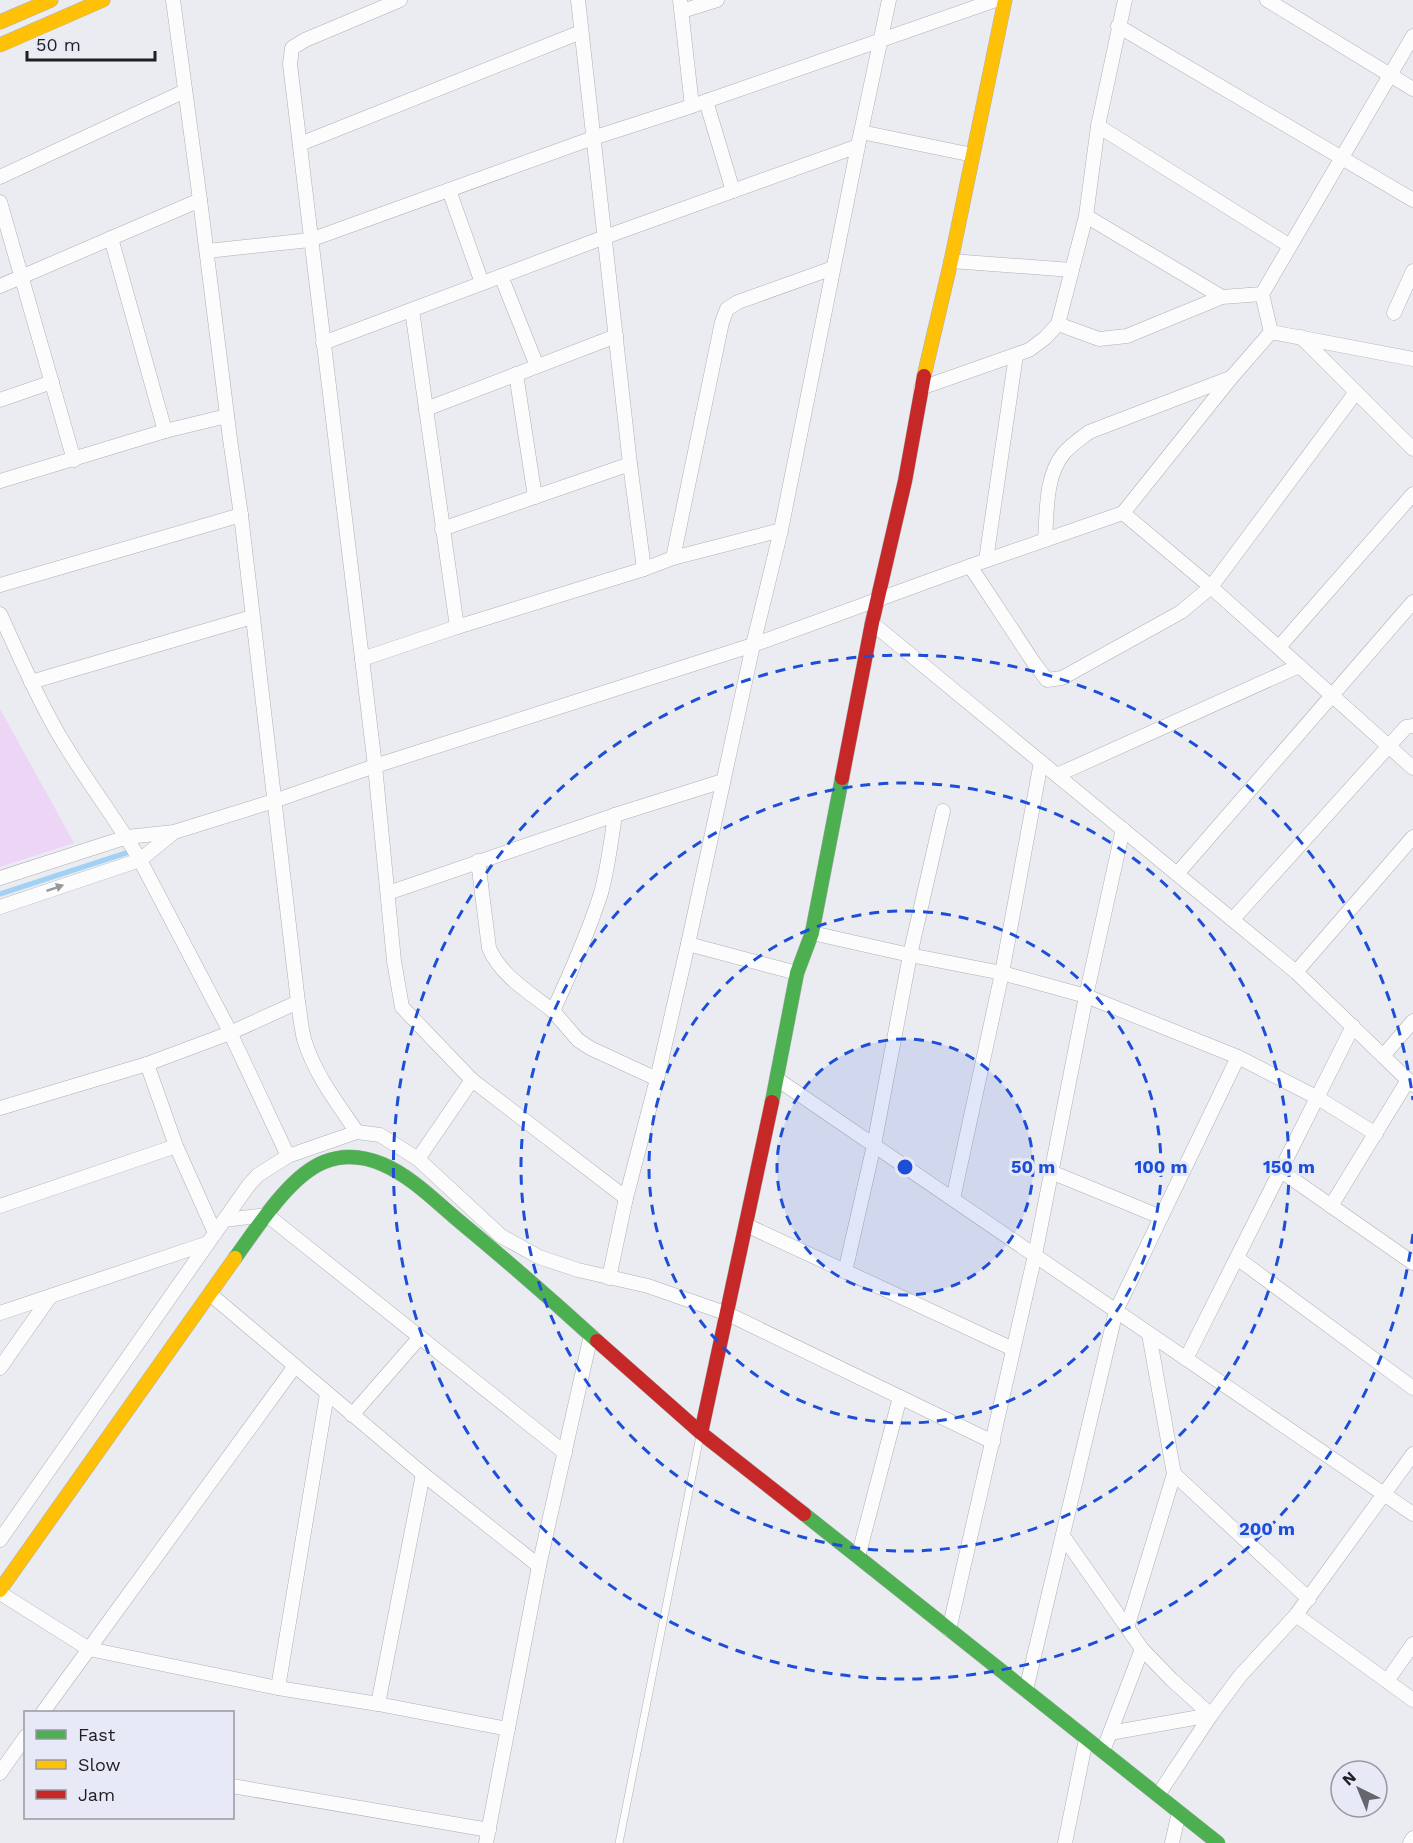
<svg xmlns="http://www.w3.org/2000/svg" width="1413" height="1843" font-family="'Work Sans',sans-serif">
<rect width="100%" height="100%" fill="#eaecf2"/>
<polygon fill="#edd5f5" points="0,709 74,843 0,867"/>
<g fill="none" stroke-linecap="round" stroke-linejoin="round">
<polyline stroke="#a3d1f3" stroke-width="5" points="0,894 129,852"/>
<defs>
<polyline id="lane" points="619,1843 700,1436"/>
<g id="street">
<path d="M 173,0 L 200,200 L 230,439 L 241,515 L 298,1002 C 300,1014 301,1027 304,1039 C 314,1073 337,1103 357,1132"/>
<polyline points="400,0 305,40 292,48 290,64 375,766 394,961 402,1007 472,1080 418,1159"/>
<polyline points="578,0 630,464 644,569"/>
<polyline points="680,0 692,106"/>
<polyline points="1267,0 1413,89"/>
<polyline points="682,11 717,0"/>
<polyline points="1118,26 1413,200"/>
<polyline points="706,101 733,191"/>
<polyline points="1098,126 1290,246"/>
<polyline points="861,132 973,155"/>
<polyline points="300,144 581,32"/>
<polyline points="0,177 185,91"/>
<polyline points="449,190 482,283"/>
<polyline points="0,202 74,460"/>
<polyline points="1086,216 1222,297"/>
<polyline points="111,238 165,431"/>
<polyline points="207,251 310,240 593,138 692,106 996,0"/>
<polyline points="951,261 1072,270"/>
<polyline points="501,276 537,366"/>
<polyline points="0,286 200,200"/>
<polyline points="412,310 457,627"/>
<polyline points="1394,313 1413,271"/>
<polyline points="1058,324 1099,339 1127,336 1222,297 1262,294"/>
<polyline points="1271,332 1262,294 1413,36"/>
<polyline points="1271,332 1413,359"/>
<polyline points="1301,337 1413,449"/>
<polyline points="323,343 605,237 858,146"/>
<polyline points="516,374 535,497"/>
<polyline points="921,388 1029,350 1045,338 1058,324 1086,216 1098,126 1125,0"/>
<polyline points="0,400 52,382"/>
<polyline points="426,409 616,336"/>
<polyline points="0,481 165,431 227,416"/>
<polyline points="1123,513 1211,587 1413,768"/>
<polyline points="442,529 630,464"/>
<path d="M 1045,540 C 1047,513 1045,475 1064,453 C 1071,445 1080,439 1089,432 L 1230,378"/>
<polyline points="673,558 722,322 727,309 738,302 833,268"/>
<polyline points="986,560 1016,355"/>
<polyline points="970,566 1034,663 1047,680 1062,678 1181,612 1211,587 1356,392"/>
<polyline points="0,585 241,515"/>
<path d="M 0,614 C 19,655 36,696 59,735 C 84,778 115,817 140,860 L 227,1026 L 288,1156"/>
<polyline points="872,623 1296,972 1413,1085"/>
<polyline points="1279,647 1413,494"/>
<polyline points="362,659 457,627 644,569 673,558 781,530"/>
<polyline points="31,682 252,617"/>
<polyline points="1057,775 1299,666"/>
<path d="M 615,815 C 611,841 608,868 601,893 C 588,934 571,972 553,1011 L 578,1040 L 590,1048 L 657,1079"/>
<path d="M 478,861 L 489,948 C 501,976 529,992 553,1011"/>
<polyline points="1177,874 1413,602"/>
<polyline points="0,878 127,837 174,832 274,801 375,766 753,645 970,566 1123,513 1231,378 1271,332"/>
<polyline points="388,893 615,815 723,781"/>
<polyline points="0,907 140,860 173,833"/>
<polyline points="1233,919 1406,727 1413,726"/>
<polyline points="812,933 910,955 1002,973 1086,996 1238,1057 1318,1098 1376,1134"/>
<polyline points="688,944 797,973"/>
<polyline points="1296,972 1413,837"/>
<polyline points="1383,1056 1413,1021"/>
<polyline points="147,1064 176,1146 215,1233"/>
<polyline points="777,1079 1413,1514"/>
<polyline points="472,1080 626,1198"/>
<polyline points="0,1108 147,1064 230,1033 298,1002"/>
<polyline points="1281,1171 1413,1263"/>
<polyline points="1051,1172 1161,1217"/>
<polyline points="953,1199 1002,973 1041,762"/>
<polyline points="0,1206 176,1146"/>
<polyline points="1331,1206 1408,1080"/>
<polyline points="224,1220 267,1215 565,1453"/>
<polyline points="746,1225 1013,1349"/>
<polyline points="1237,1258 1413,1388"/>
<polyline points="845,1272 874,1145 910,955 943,811"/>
<polyline points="609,1278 626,1198 657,1079 688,944 753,645 781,530 858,146 889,0"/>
<polyline points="210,1294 423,1474 539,1566"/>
<polyline points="0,1313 208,1243"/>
<polyline points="1186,1359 1353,1026"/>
<polyline points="0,1368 50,1297"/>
<polyline points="352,1415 420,1337"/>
<polyline points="1174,1474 1309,1599"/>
<polyline points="1063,1536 1142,1649 1172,1680 1211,1715"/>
<polyline points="0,1540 248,1186 258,1175 288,1156 357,1132 380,1135 418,1159 501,1236 539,1257 578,1270 648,1286 728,1314 993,1442"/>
<polyline points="858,1557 900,1397"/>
<polyline points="0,1593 89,1649 278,1688 378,1704 508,1729"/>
<polyline points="1296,1615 1413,1700"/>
<polyline points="1127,1628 1174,1474 1149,1334"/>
<polyline points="949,1630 1035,1255 1086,996 1123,829"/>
<polyline points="1387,1681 1413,1644"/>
<polyline points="278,1688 327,1394"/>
<polyline points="1026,1690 1116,1311 1238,1057"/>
<polyline points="378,1704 423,1474"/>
<polyline points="43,1712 295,1366"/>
<polyline points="1110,1733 1211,1715"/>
<polyline points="1103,1751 1142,1649"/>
<polyline points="0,1773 26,1736"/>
<polyline points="232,1786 489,1830"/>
<polyline points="1158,1795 1211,1715 1240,1676 1296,1615 1413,1454"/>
<polyline points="486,1843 539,1566 591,1335"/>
<polyline points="1065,1843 1086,1739"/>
<polyline points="1172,1843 1179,1812"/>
<polyline points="1410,1843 1413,1838"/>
</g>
<g id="fast">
<polyline points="772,1102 797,973 812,933 842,778"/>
<path d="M 235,1258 C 257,1228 289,1176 324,1162 C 344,1154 363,1156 382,1164 C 411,1176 435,1201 459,1221 C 506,1260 552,1300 597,1341"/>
<polyline points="804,1514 1218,1843"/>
</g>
<g id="slow">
<polyline points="0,22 51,0"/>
<polyline points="0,45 103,0"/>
<polyline points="924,376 951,261 1005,0"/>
<polyline points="0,1590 235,1258"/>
</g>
<g id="jam">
<polyline points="842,778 872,623 905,481 924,376"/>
<polyline points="597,1341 701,1433 804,1514"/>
<polyline points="701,1433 772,1102"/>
</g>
</defs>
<use href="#lane" stroke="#afb0b4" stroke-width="8"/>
<use href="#street" stroke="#afb0b4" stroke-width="15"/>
<use href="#fast" stroke="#afb0b4" stroke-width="15"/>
<use href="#slow" stroke="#afb0b4" stroke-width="15"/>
<use href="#jam" stroke="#afb0b4" stroke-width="15"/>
<use href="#lane" stroke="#fcfcfd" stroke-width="7"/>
<use href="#street" stroke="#fcfcfd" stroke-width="14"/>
<use href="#fast" stroke="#4caf50" stroke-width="14"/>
<use href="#slow" stroke="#ffc107" stroke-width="14"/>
<use href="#jam" stroke="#c62828" stroke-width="14"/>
</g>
<defs><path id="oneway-solid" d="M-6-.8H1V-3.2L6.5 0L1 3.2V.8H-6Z" transform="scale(1.5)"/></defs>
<use fill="#98989b" href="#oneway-solid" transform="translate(55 888) rotate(-19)"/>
<circle cx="905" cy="1167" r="128" fill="#1d4ed8" fill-opacity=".12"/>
<g fill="none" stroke="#1d4ed8" stroke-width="3" stroke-dasharray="10 8">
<circle cx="905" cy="1167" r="128"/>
<circle cx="905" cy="1167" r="256"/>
<circle cx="905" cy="1167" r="384"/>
<path d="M1413 1234A512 512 0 1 1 1413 1100"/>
</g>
<circle cx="905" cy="1167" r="9" fill="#1d4ed8" stroke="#e7e9f6" stroke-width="3"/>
<g font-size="18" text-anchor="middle" font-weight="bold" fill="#1d4ed8" stroke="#e7e9f6" stroke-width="6" stroke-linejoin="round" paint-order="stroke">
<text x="1033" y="1173">50 m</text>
<text x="1161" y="1173">100 m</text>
<text x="1289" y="1173">150 m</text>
<text x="1267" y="1535">200 m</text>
</g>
<rect x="24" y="1711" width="210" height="108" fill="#e7e9f6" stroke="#9798a2" stroke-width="1.5"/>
<rect x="36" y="1730" width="30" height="9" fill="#4caf50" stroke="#9798a2" stroke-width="1.5"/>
<text x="78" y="1741" font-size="18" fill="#1e1e23">Fast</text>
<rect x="36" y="1760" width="30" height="9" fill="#ffc107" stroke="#9798a2" stroke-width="1.5"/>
<text x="78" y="1771" font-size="18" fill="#1e1e23">Slow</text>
<rect x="36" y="1790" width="30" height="9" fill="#c62828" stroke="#9798a2" stroke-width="1.5"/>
<text x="78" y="1801" font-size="18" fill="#1e1e23">Jam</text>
<g transform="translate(1359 1789) rotate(317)"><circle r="28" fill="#e7e9f6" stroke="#9798a2" stroke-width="1.5"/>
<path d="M0-4.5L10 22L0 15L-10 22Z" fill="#65666b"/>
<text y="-9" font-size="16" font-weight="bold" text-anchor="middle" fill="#1e1e23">N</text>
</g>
<path d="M27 51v9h128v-9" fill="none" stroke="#1e1e23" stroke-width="3"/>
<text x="36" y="51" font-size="18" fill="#1e1e23" stroke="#e7e9f6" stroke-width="4.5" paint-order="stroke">50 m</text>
</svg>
